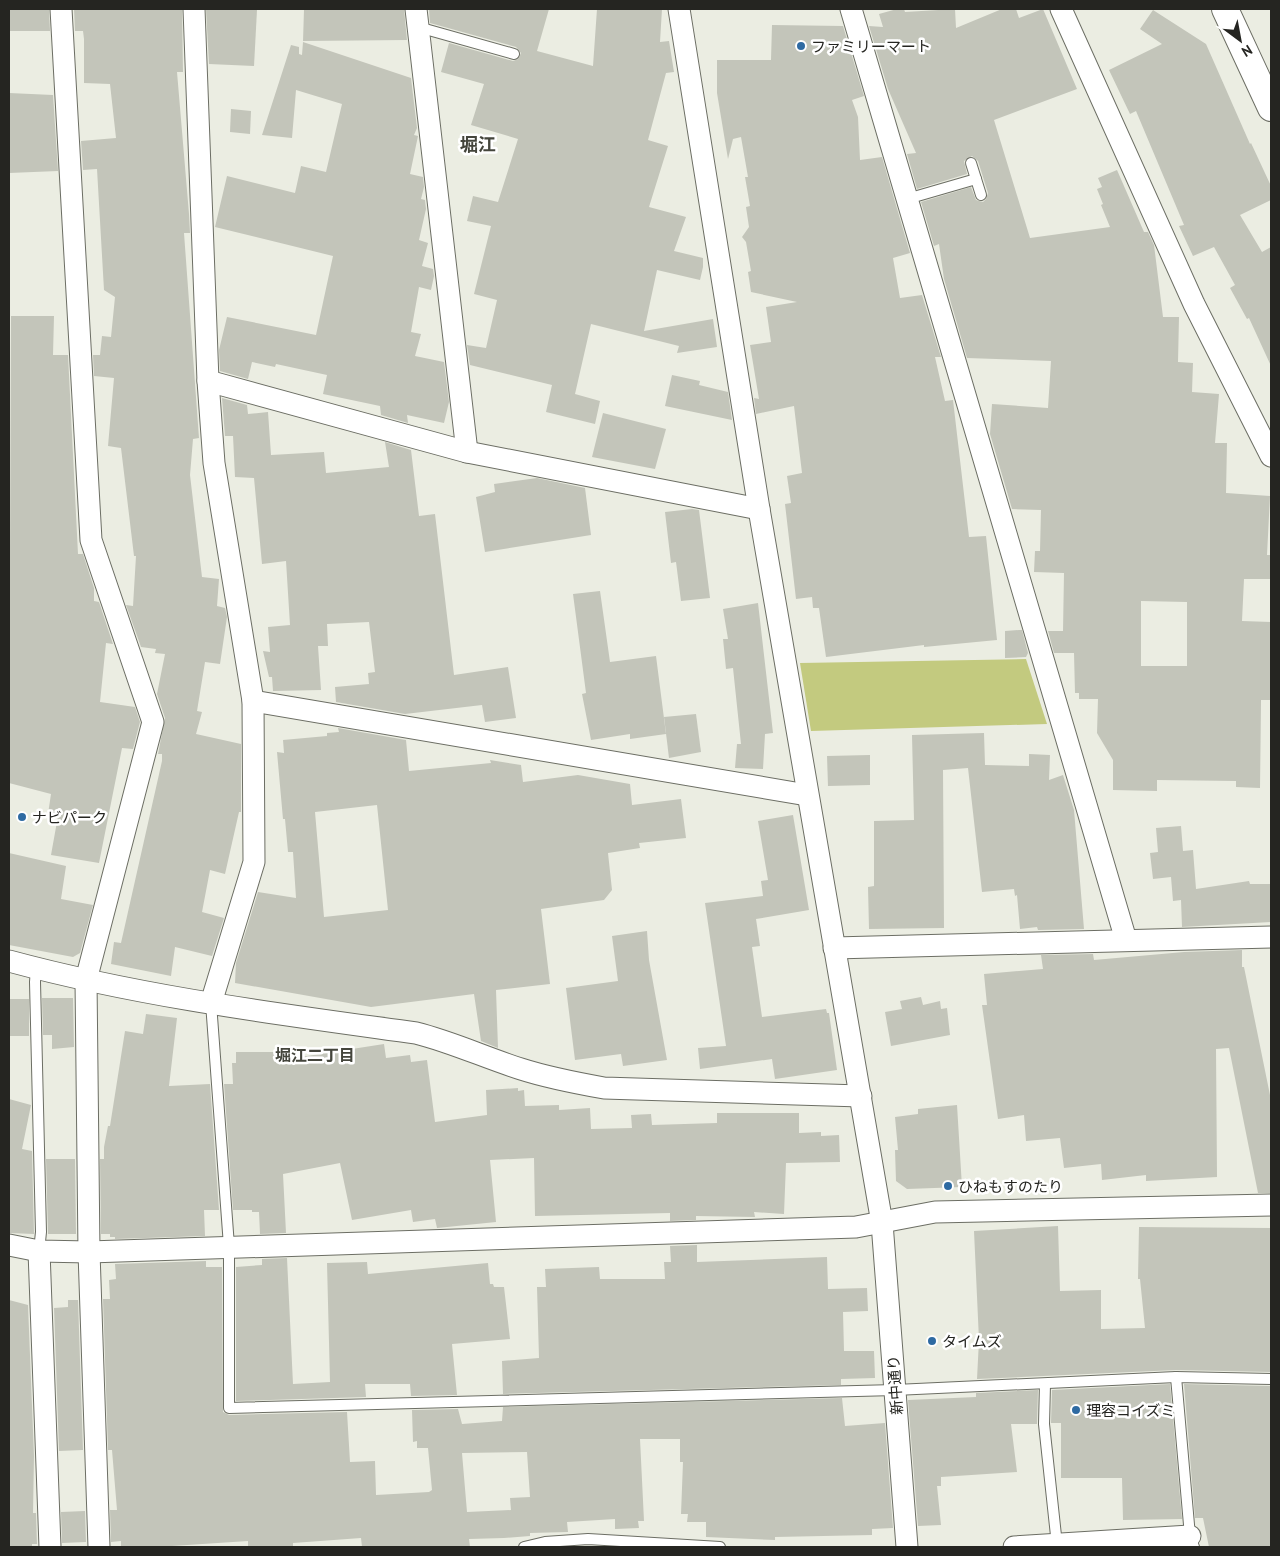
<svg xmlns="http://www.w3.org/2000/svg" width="1280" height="1556" font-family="'PT Sans','Noto Sans JP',sans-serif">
<rect width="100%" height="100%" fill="#ebede2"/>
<polygon fill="#c3ca7f" points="1026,659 1047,724 811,731 800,663"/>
<g fill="#c3c5ba" fill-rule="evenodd">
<polygon points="9,9 49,9 50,31 9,31"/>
<polygon points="74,9 182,9 183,72 177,72 189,214 190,233 184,233 199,438 193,439 190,475 202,577 219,579 217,606 225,608 227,617 220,664 205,662 197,711 202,712 196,734 241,744 241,812 239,812 225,874 210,870 202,912 224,918 212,956 175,947 171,976 111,964 114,942 121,943 162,761 162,754 158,754 165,718 157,694 165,654 155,653 156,649 141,647 126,605 133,606 136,556 134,556 121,448 108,446 114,378 94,376 93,355 100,355 102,336 111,337 115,297 104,290 97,169 83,170 81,141 116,138 110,84 84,83 84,39 83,31 75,31"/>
<polygon points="206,9 257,10 254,66 209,64"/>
<polygon points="304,9 404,9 407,40 303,41"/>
<polygon points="429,9 549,9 537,51 593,66 597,9 662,9 660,42 669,41 674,72 666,73 648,140 668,146 649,207 686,217 674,251 703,258 703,267 700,280 657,270 644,331 713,319 717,347 677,353 679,346 591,324 575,394 600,401 595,424 546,412 552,385 470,365 467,345 486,348 497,300 474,294 491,226 467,221 473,196 498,202 518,139 471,125 484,84 441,72 449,43 513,61 518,59 521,53 516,47 430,23"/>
<path d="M 897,9 L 904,9 L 905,12 L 955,9 L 956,28 L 1002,9 L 1016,9 L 1019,18 L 1043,9 L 1077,89 L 994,120 L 1030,238 L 1110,227 L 1101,205 L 1103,204 L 1097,189 L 1102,187 L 1098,178 L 1117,170 L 1144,232 L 1148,232 L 1154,245 L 1163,317 L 1179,317 L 1178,362 L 1193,363 L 1192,392 L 1219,394 L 1215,443 L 1227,443 L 1226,493 L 1270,496 L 1267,555 L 1271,555 L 1271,579 L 1244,579 L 1242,621 L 1271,622 L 1271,700 L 1261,700 L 1260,788 L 1236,787 L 1236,781 L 1157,780 L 1157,791 L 1113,790 L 1113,760 L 1097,733 L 1098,699 L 1079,699 L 1079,693 L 1075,693 L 1074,653 L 1054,653 L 1048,631 L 1063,631 L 1064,573 L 1034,572 L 1035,551 L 1040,551 L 1041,510 L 1012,509 L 990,434 L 992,404 L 1048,408 L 1051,361 L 967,358 L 944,279 L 939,244 L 934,246 L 921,202 L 971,187 L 976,200 L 983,202 L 986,199 L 988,193 L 978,161 L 972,156 L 964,161 L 967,174 L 917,189 L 907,154 L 916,153 L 888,89 L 869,26 L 883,27 L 879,14 ZM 1141,601 L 1187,602 L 1187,666 L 1141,666 Z"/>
<polygon points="1153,10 1206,44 1250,144 1251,143 1271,186 1271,200 1240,215 1262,252 1271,247 1271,366 1249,318 1247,319 1230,288 1235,285 1214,247 1193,256 1179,226 1184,225 1136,111 1130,114 1109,70 1162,44 1140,29"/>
<polygon points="772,25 843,26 864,96 852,100 858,117 860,160 882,157 910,253 893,258 900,298 922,295 941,357 935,357 945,401 953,400 969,537 986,536 997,640 924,647 924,645 826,657 819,608 813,608 812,597 796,599 785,504 791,503 787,476 802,473 794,406 756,414 754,398 759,399 750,345 771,342 766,307 797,302 751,292 748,272 751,271 746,242 742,237 749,227 746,207 750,206 745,177 748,177 741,137 733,139 728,159 717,93 717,60 771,60"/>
<polygon points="303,42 411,78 417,128 414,135 418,136 410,174 423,177 424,187 421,199 425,200 426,209 419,240 428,243 422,266 433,269 434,276 431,290 419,287 411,332 421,334 415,356 444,362 449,402 444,423 407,415 408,423 381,415 380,406 323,394 327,375 276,364 275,367 252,362 248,379 220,371 219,350 227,317 316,335 333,256 215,227 227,176 295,193 301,166 326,172 342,104 296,90 292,138 262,135 291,45 299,47 299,54 302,55"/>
<polygon points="9,93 53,95 58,171 9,173"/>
<polygon points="231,109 251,111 250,134 230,132"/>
<polygon points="11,316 54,316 53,355 68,355 78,554 83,554 94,588 94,601 99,602 113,644 106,643 100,702 135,707 140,722 133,749 122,748 99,863 51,855 58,816 48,814 51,794 9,783"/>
<polygon points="672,375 700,381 699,385 728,392 732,420 665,406"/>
<polygon points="222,398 247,405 248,414 268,412 271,455 324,452 326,473 389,467 385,442 411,450 419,516 435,514 454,675 508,667 516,718 485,722 482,705 405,714 336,702 335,687 369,684 368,673 375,672 369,622 327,624 328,646 318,646 321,690 273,691 272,677 269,677 263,651 270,652 268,627 290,625 286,561 262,564 254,478 235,477 233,436 225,436"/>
<polygon points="603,413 666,429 655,469 592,457"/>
<polygon points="537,478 585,488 591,535 485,552 476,497 495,492 494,484"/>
<polygon points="692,509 699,510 710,598 681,601 676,562 671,563 665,512"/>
<polygon points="600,591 610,662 656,656 666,734 630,739 630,734 591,740 582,694 586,693 573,594"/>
<polygon points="758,603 773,733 765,734 763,769 735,768 737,744 741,744 733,668 726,669 723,639 728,639 723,609"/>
<polygon points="1019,630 1022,630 1028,653 1026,657 1005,658 1005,631"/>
<polygon points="696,714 701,752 669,758 664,717"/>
<path d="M 338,728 L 406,740 L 409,771 L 491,763 L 490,760 L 521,765 L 523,782 L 578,775 L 630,784 L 632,805 L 681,799 L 686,838 L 639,843 L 640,848 L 608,853 L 612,890 L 604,900 L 541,909 L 550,984 L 496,990 L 498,1048 L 481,1041 L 474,994 L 371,1007 L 235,983 L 236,963 L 258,892 L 296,898 L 293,852 L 288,852 L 285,819 L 283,819 L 277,752 L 284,753 L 283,740 L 327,736 L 327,733 L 339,732 ZM 377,805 L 388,910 L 324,917 L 315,812 Z"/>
<polygon points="984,733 985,765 1029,766 1029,754 1050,755 1049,780 1063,775 1074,810 1084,929 1038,930 1037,927 1020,929 1017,895 1015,896 1014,889 982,892 968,768 943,770 944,928 869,929 868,887 874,886 874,821 914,820 912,735"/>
<polygon points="870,755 870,785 828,786 827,756"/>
<polygon points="793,815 809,910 756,919 760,946 752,947 762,1017 826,1009 827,1013 829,1013 837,1070 775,1079 772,1059 700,1069 698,1048 726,1046 705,903 763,896 761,881 768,880 758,821"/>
<polygon points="1181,826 1183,851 1193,850 1196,889 1249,881 1250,884 1271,884 1271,922 1182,927 1181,900 1173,901 1171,877 1153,879 1150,853 1158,852 1156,828"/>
<polygon points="9,853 66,866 61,899 93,905 80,953 73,957 9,945"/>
<polygon points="647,931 649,960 667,1060 623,1066 621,1054 575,1060 566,988 618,981 612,936"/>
<polygon points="1242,950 1242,967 1244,967 1271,1100 1271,1193 1258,1193 1229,1048 1216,1049 1217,1177 1146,1181 1146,1175 1102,1180 1101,1164 1064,1168 1060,1138 1026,1141 1024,1115 998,1119 982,1005 987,1005 984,974 1043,969 1041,955 1093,954 1094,960 1184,952"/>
<polygon points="921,997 923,1005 940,1001 941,1009 947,1008 950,1035 891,1046 885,1012 902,1009 900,1001"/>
<polygon points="42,998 73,998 74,1047 52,1049 52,1035 43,1035"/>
<rect x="9" y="999" width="20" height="37"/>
<polygon points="146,1014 177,1018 169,1086 210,1084 219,1210 204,1210 205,1236 115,1239 115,1237 110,1237 110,1234 101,1234 100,1159 104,1159 104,1147 108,1126 110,1126 125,1031 143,1034"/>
<polygon points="384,1044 386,1058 410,1055 411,1062 427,1060 435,1122 487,1115 486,1090 518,1088 518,1091 524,1090 525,1106 559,1105 559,1110 590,1108 591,1129 632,1128 631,1115 651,1114 652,1125 717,1123 717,1113 799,1113 799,1133 821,1132 821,1136 839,1135 840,1162 786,1163 784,1214 754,1212 755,1217 696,1216 696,1220 670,1221 670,1213 535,1216 534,1158 490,1160 496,1222 437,1228 435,1219 413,1222 411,1210 352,1220 340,1163 283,1174 286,1233 260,1234 259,1212 252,1212 252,1210 233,1210 224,1084 233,1084 232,1063 236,1063 236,1052 275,1052 275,1061"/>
<polygon points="9,1099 31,1105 22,1149 32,1151 34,1234 9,1233"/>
<polygon points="957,1105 962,1187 907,1189 896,1181 895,1150 898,1150 895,1117 918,1114 918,1109"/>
<polygon points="46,1159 75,1159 76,1234 48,1234"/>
<polygon points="1058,1226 1060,1291 1101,1290 1101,1329 1145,1328 1140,1279 1138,1279 1139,1227 1271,1228 1271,1372 1176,1370 977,1379 979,1340 974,1231"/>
<polygon points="697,1245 697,1262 827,1257 828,1289 867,1288 868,1311 843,1312 844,1351 874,1351 875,1378 841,1379 841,1385 503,1394 502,1361 539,1358 537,1287 546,1287 545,1269 599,1267 600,1279 665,1279 664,1262 671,1262 670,1246"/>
<polygon points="287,1258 293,1384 330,1382 327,1263 367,1262 368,1274 488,1263 490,1284 493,1284 494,1287 504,1287 510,1339 452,1344 457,1395 411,1396 410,1384 365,1384 366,1397 236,1401 236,1267 262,1265 262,1259"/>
<path d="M 206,1261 L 206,1267 L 222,1267 L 223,1412 L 229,1415 L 347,1412 L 350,1462 L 375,1461 L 376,1495 L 429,1492 L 432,1490 L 428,1448 L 417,1448 L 417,1441 L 413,1442 L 412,1410 L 458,1409 L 462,1424 L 502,1421 L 503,1407 L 842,1398 L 845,1426 L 885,1423 L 893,1528 L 872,1529 L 872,1535 L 775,1537 L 775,1540 L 706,1537 L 706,1522 L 687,1522 L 688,1514 L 681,1514 L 683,1462 L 680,1462 L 680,1439 L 640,1439 L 644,1521 L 638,1521 L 639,1528 L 615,1529 L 615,1519 L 567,1522 L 568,1532 L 530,1533 L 530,1536 L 504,1538 L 469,1539 L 470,1547 L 362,1547 L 361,1538 L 293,1543 L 293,1547 L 248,1547 L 248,1541 L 157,1547 L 121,1547 L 121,1541 L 111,1542 L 110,1510 L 117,1510 L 112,1450 L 108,1450 L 103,1299 L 110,1299 L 109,1280 L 116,1279 L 115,1264 ZM 527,1452 L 530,1497 L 510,1498 L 511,1510 L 467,1512 L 462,1453 Z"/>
<polygon points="9,1300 28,1305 34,1456 33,1513 36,1513 37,1544 32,1544 32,1547 9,1547"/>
<polygon points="68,1300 78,1300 83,1450 59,1451 54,1308 68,1307"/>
<polygon points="1170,1384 1182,1519 1123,1520 1122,1478 1061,1478 1061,1423 1051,1423 1052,1390"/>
<polygon points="1184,1384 1271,1386 1271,1547 1209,1547 1203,1518 1195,1518"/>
<polygon points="1038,1390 1037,1424 1011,1424 1017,1472 941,1477 941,1486 937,1486 941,1525 918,1526 908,1400 976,1397 976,1393"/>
<polygon points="85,1511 86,1542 62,1543 61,1512"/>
</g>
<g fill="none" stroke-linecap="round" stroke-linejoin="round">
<defs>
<g id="service">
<polyline points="418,27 514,54"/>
<polyline points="971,163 981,195"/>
<polyline points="907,199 976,179"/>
<polyline points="36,968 35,982 41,1232 39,1251"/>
<polyline points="211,1003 229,1246 229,1408 895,1390 1176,1377 1271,1379"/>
<polyline points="1176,1377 1190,1536 1194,1547"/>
<polyline points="1045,1384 1044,1424 1057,1545"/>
<polyline points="524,1547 545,1542 588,1539 720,1547"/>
</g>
<g id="minor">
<polyline points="61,9 91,540 153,722 86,980 89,1252 99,1547"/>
<polyline points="194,9 208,381 214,463 253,701 254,862 211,1003"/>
<polyline points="416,9 467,452"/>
<polyline points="679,9 759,509 882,1223 907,1547"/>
<polyline points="851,9 1126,940"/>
<polyline points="1061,9 1194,304 1271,456"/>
<polyline points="208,381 467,452 759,509"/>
<polyline points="253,701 807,795"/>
<polyline points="834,948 1271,937"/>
<path d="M 9,961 C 142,997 279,1014 416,1033 C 452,1042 486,1058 521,1069 C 549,1078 576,1083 604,1088 L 861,1096"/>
<polyline points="9,1245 39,1251 89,1252 856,1227 935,1212 1271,1205"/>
<polyline points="39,1251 50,1547"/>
<polyline points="1014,1547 1190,1536"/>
</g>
<polyline id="tertiary" points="1225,9 1271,108"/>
</defs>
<use href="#service" stroke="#6c6e64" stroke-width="12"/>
<use href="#minor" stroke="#6c6e64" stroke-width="23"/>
<use href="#tertiary" stroke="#6c6e64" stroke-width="28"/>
<use href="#service" stroke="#fff" stroke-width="10"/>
<use href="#minor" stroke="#fff" stroke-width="21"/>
<use href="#tertiary" stroke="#fff" stroke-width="26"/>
</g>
<g fill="#2e6aa2" stroke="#fff" stroke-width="2">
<circle cx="801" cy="46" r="5"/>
<circle cx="22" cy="817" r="5"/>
<circle cx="948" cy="1186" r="5"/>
<circle cx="932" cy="1341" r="5"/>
<circle cx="1076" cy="1410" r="5"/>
</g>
<g text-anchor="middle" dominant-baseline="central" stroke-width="5" stroke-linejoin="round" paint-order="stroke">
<g font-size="15" fill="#252521" stroke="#fff" text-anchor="start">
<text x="811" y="46">ファミリーマート</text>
<text x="32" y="817">ナビパーク</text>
<text x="958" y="1186">ひねもすのたり</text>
<text x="942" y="1341">タイムズ</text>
<text x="1086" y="1410">理容コイズミ</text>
</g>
<g font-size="15" fill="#252521" stroke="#fff">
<text transform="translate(895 1385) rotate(-94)">新中通り</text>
</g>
<g font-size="16" font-weight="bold" fill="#44453c" stroke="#fff">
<text x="315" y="1055">堀江二丁目</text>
</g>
<g font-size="18" font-weight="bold" fill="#44453c" stroke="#fff">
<text x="478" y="144">堀江</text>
</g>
</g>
<rect width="1280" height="1556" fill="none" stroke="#252521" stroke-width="20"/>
<g transform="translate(1240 40) rotate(148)" stroke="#ffffff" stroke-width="4" paint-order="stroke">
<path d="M0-4L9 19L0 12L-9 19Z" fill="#252521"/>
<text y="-8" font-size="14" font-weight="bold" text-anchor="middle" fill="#252521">N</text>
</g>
</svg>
